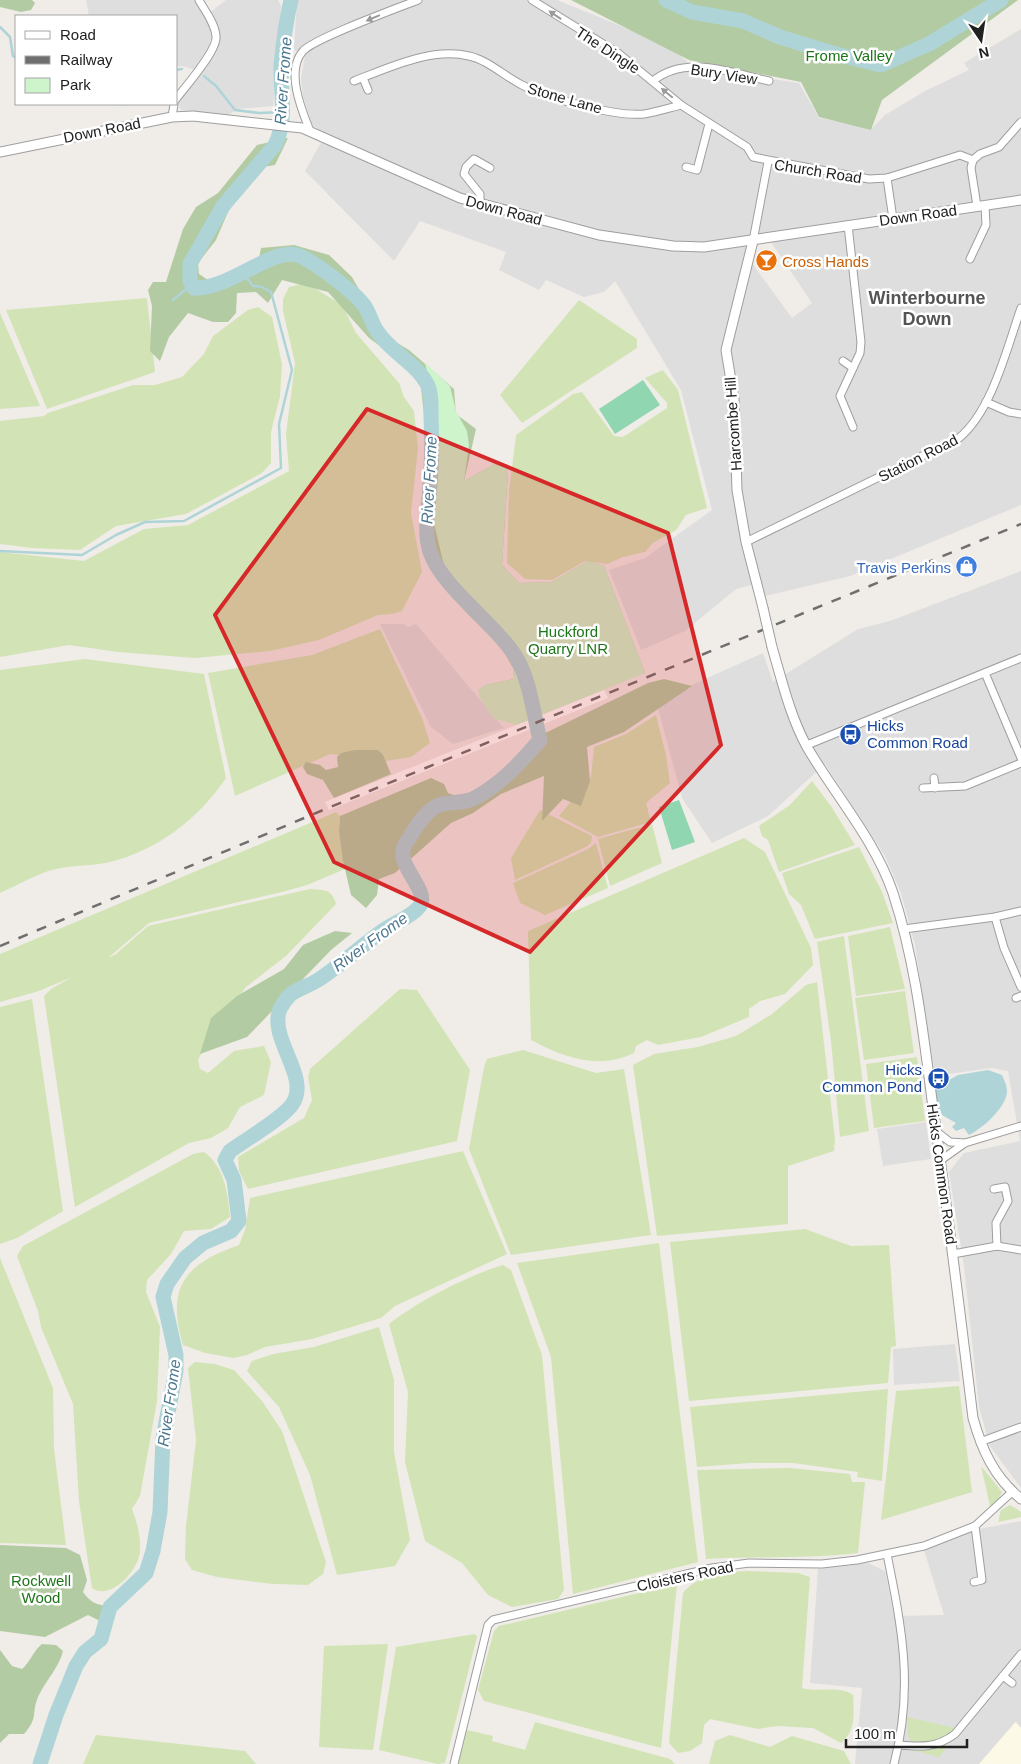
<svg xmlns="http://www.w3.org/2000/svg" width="1021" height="1764" font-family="Arial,sans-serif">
<rect width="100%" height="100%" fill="#f0ece8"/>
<g fill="#dfdede" fill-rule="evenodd">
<polygon points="86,0 195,0 204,17 226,0 278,0 281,6 273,106 238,109 227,116 181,110 178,102 200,71 182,66 176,67 176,16 89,16"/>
<path d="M 297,0 L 557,0 L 670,46 L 696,70 L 769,83 L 772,79 L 799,83 L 819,118 L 872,128 L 885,115 L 925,91 L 969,70 L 964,63 L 1021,29 L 1021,505 L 850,576 L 765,596 L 761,582 L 736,589 L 685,631 L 641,650 L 609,570 L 645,558 L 712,510 L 681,390 L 615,281 L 604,292 L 584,297 L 546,280 L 539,290 L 499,270 L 506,252 L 420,221 L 394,261 L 305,171 L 326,134 L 312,125 L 303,96 L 301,79 L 305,55 L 294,50 ZM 771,242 L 812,303 L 792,318 L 751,262 L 756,244 Z"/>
<polygon points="1021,571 1021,1488 990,1446 979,1407 964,1266 949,1172 964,1153 1020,1141 1008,1071 991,1068 935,1076 915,945 901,893 885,856 825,764 768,816 712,843 682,798 656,701 763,653 773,682 858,629 890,621"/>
<polygon points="380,624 404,624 408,627 416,624 504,728 453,744 431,727"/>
<polygon points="926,1122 931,1159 883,1166 877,1129"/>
<polygon points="955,1344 960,1381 894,1385 893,1349"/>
<polygon points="1021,1521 1021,1728 1015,1722 979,1764 855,1764 862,1688 810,1683 818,1569 868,1563 885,1571 894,1616 944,1615 924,1550 979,1529"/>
</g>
<polygon fill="#fcf9e6" points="1016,1722 1021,1728 1021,1764 979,1764"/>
<g fill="#d2e4b5">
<polygon points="306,283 342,305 356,333 399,383 404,397 414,411 418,448 411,513 422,572 402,611 392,614 378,615 319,640 270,651 195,658 118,652 69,645 0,657 0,552 84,561 144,529 188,525 289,471 286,434 295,363 283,311 283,299 289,287"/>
<polygon points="147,298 155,372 47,409 6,310"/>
<polygon points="579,300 637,339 637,348 522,423 500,395"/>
<polygon points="258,307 272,317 282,364 280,396 271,432 271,463 262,473 186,514 116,526 80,550 32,548 0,544 0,421 44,416 48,413 133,385 155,385 182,377 204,354 213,336 248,310"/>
<polygon points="0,313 40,406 0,409"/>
<polygon points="663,370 678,390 707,508 686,515 676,530 653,543 645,552 623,557 607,564 585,561 552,580 525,579 507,563 509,491 516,435 573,394 582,392 614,436 623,437 667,408 667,403 645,378"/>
<polygon points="380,629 422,718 430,743 411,757 386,761 330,754 235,796 208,673 312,655"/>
<path d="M 85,659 L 204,674 L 226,778 C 198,819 158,850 110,862 C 93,866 74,865 56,869 C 38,873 18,885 0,893 L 0,670 Z"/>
<polygon points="656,715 666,755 670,783 646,803 651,822 598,837 559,816 591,777 594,747 626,734"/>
<polygon points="812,781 831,806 855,845 779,872 768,840 762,836 759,826 790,805"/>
<polygon points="540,810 592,836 591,843 586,847 515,880 511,858"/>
<path d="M 336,812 L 340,816 L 339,832 L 345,869 L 307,885 L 286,891 L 149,923 L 108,958 L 116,954 L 148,926 L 310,889 C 324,890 332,889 336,904 L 286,956 L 246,987 L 213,1031 L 198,1060 L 200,1069 L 208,1073 L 234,1051 L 264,1046 L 271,1062 L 264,1095 L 240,1107 L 228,1128 L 211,1138 L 189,1143 L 75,1207 L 44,996 L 51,989 L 72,977 L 39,991 L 0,1002 L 0,954 Z"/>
<polygon points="652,824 662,863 610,886 598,839"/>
<path d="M 744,838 L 765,852 L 811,948 L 813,965 L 785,994 L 760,1001 L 749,1009 L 749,1017 L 701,1037 L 658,1045 L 647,1040 L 636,1046 L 634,1053 C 599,1070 564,1058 531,1040 L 528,931 Z"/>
<polygon points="596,843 608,888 545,915 520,903 513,883 588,849"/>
<polygon points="859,847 882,892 893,923 815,939 801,905 789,894 782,873"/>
<polygon points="890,927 905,989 856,996 848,936"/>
<polygon points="844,936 869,1131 840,1137 831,1041 817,942"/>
<polygon points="817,982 835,1140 834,1151 788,1166 788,1224 657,1236 633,1065 654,1054 698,1047 736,1036 772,1014 806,985"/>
<polygon points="400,989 417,990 470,1070 457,1141 248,1189 239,1171 238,1157 304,1118 312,1100 308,1077 310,1069"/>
<polygon points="905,991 914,1053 864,1060 855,998"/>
<polygon points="32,999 63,1211 17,1238 0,1244 0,1007"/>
<polygon points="523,1050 596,1073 624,1069 651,1235 511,1255 469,1149 484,1067 487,1059"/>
<polygon points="917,1057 925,1121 874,1128 866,1064"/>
<path d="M 463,1151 L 507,1254 L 395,1306 L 381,1318 L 312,1339 L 265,1347 L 247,1355 L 234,1358 L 205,1353 L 183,1345 C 166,1288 184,1264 239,1245 L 245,1230 L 250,1198 Z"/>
<path d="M 204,1152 C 224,1166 228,1193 230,1217 L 211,1229 L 184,1231 L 171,1254 L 147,1280 L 146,1292 L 160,1327 L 157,1401 L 140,1496 L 132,1509 C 137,1522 141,1536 140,1551 C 140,1567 112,1602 92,1588 L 79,1501 L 73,1404 L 41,1327 L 38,1311 L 17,1256 L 23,1246 L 193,1154 Z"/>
<polygon points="805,1229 851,1246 889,1245 896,1346 891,1347 888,1383 689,1401 670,1242"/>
<polygon points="659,1243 698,1562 573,1594 551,1357 517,1263"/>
<polygon points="0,1258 53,1388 54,1449 66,1545 0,1543"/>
<path d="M 503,1265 L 511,1270 L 542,1355 L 564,1590 L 558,1599 L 512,1607 L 488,1595 L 462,1563 L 425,1541 L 405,1462 L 408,1392 L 389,1324 C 418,1301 467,1276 503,1265 Z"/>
<polygon points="379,1327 394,1380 394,1452 410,1540 395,1566 337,1575 310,1475 279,1407 247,1371 252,1361 273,1354 314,1347"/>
<polygon points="195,1362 215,1364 234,1370 262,1401 282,1431 326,1562 323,1574 308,1585 273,1584 217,1577 192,1570 185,1559 186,1526 196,1440 188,1368"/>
<polygon points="959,1386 972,1492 881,1520 896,1391"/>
<polygon points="888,1389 882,1481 857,1477 858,1472 793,1463 749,1463 697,1467 690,1407"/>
<polygon points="981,1466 1002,1492 997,1502 990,1506"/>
<path d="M 790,1468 L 850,1474 L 852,1482 L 865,1482 L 858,1553 C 807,1559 757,1556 706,1559 L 697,1470 Z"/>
<polygon points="1010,1505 1021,1512 1021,1517 998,1522 1001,1510"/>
<path d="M 747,1571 L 798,1573 L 810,1577 L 802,1688 C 820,1693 838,1685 853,1695 C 854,1714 856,1731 841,1743 L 813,1728 L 777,1726 L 758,1729 L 710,1719 L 704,1725 L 702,1743 L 690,1751 L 678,1753 L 669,1743 L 683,1593 C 699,1573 723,1573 747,1571 Z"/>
<polygon points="677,1584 661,1748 484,1701 478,1690 494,1631 499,1626"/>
<polygon points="475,1634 477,1637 445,1763 438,1764 379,1750 396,1647"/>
<polygon points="388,1644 373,1750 319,1747 324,1646"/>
<path d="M 907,1717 L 955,1728 C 942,1740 928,1745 911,1741 L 908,1736 Z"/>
<polygon points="535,1722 670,1759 675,1764 458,1764 467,1730 493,1736 492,1741 525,1750"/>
<polygon points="96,1735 245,1751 256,1764 83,1764"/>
<polygon points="730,1735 770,1747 792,1736 844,1751 851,1764 709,1764 715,1741"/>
<polygon points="944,1745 947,1747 939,1757 912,1750 928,1750"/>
</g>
<g fill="#b3cba2">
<polygon points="0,0 32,0 35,3 31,10 21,12 0,7"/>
<polygon points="571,0 1018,0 882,100 871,130 819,117 801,82 689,60"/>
<polygon points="288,138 275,165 257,168 228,212 216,240 198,263 199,274 208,280 233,272 240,281 256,273 261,248 294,245 329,255 352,277 384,335 409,350 454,389 456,414 476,429 464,481 495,464 504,465 508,471 502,565 519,583 552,582 588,561 604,566 645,673 478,690 486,685 514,679 513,668 495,636 486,632 467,613 447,590 425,556 421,535 426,435 421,387 405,364 369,338 328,292 282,280 268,303 256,292 237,293 236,313 228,322 213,322 188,313 169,337 160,361 150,351 152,306 148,290 153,282 166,282 183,229 196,207 218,193 257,145"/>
<path d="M 664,679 L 692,686 L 624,732 L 587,747 L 590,781 L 581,806 L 563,799 L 542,821 L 544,776 L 501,794 L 473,813 L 451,823 L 395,873 L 379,879 L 377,895 L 366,908 L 351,895 L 343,861 L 339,832 L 340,816 L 431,778 L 444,784 L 448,793 C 451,794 456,796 459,796 C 477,794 524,754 533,739 L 648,683 Z"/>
<polygon points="355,750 378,750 383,755 391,774 334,798 323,780 307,774 303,767 306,762 320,765 326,770 338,767 337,757 341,753"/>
<polygon points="335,931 352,933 331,950 247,1037 200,1054 211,1018 237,996 284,969 303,945"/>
<path d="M 0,1545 L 66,1548 L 80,1555 L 87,1580 L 83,1592 C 90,1602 96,1605 108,1606 L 104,1618 L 100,1621 L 88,1615 L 45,1637 L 0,1631 Z"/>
<path d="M 42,1644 L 56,1645 L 63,1651 C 59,1668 45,1681 38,1697 C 31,1714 39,1717 24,1734 L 9,1734 L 0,1743 L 0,1650 L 12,1666 L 22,1669 C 31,1661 33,1651 42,1644 Z"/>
</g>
<polygon fill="#cdf4cb" points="425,363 450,386 456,411 467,431 469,445 464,481 495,464 504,465 508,471 502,565 519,583 552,582 588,561 604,566 645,673 517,725 493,718 480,698 478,690 486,685 514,679 513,668 504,636 466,592 446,574 433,519 437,469 435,411"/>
<g fill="#90d6b1">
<polygon points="643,380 660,405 615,434 599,409"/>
<polygon points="679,800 695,842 672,850 659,807"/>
</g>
<path fill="#aed4d8" d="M 988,1070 L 1002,1075 C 1004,1080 1007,1085 1007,1091 C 1007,1107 982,1129 969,1135 L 964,1128 L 956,1131 L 952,1127 L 956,1123 L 942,1115 L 939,1117 L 935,1088 L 958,1075 Z"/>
<polygon fill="#fff" points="604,690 608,698 329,810 325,802"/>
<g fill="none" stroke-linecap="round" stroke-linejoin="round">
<g stroke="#aed4d8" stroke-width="2.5">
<polyline points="0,27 10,37 13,56 16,58"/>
<polyline points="176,70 182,69"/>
<polyline points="204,76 216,86 235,110 259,113 283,112"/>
<polyline points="117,104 125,104"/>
<polyline points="173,300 192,284"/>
<polyline points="0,551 82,555 116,535 145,522 184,521 281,468 279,424 292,370 271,292 262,287 253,286 244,274"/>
</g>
<g stroke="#aed4d8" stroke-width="15">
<polyline points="666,0 692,12 743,21 780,37 832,53 881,65 929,44 1001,0"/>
<path d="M 40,1764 L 56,1715 L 76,1666 L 85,1652 L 101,1639 L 110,1607 L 146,1573 L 153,1551 L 160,1512 L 163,1438 L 176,1371 L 176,1355 L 163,1297 L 167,1284 L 185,1258 L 203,1243 L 231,1231 L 239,1221 L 234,1180 L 225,1160 L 230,1151 C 245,1140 285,1117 293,1103 C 310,1076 268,1038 280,1009 C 282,1005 288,997 291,994 C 300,988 310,985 318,980 C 341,965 362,945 384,930 C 395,922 410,918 419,907 C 432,891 393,864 405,845 C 412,833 425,810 439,805 C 450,801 463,804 475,798 C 501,784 521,762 540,740 C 533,712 530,678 514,654 C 492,621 442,587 430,552 C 423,530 429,507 430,485 C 432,462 432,439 431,416 C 431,407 432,395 428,386 C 418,364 390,352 377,331 C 371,323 370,312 363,304 C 354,292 311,259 297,255 C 270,248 229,290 194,288 L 190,281 L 190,264 L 223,206 L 275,145 C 288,119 280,93 281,65 C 283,44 286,21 291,0"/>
</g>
<defs>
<g id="minor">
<polyline points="532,0 618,53 681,105 747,147 753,157 869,179 887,178 960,155 973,160"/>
<polyline points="363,78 368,90"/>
<path d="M 354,81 C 388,68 431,47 469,56 C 488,60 504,76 522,85 C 547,98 616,117 644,114 C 656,112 669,108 681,105"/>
<path d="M 653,81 C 686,54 732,73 769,81"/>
<path d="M 176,99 C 186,86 218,50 216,36 C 215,23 205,11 199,0"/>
<polyline points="172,117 174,104"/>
<path d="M 310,131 C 302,111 285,71 303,51 C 315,38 398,8 418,0"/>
<polyline points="686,167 697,170 709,124"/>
<polyline points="887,178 893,219"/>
<polyline points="480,204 480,194 464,174 466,167 474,159 490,168"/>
<polyline points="977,206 971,168 973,160 980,154 999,147 1021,122"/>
<polyline points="848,225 861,342 860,353 840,396 853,427"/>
<polyline points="753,241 768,162"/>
<polyline points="970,259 986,225 985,205"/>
<polyline points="843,361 853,368"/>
<polyline points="986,402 1009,412 1021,414"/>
<path d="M 746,542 L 959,438 C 992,411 1007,348 1021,308"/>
<polyline points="985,673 1021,758"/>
<polyline points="807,745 1021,658"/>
<polyline points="934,778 935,788"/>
<polyline points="923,788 965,786 1021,763"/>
<polyline points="995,917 1004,948 1021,987"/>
<polyline points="904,929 995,917 1021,911"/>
<polyline points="1016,998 1021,996"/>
<polyline points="937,1132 950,1142 965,1143"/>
<polyline points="941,1160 965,1143 1021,1126"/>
<polyline points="994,1189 1005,1187 1008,1201 996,1223 997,1246"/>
<polyline points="953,1254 997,1246 1021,1250"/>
<polyline points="980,1442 1021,1427"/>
<path d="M 887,1554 C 902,1629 914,1688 894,1764"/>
<polyline points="974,1582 982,1580 975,1526"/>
<polyline points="1003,1676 1012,1683"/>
<path d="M 899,1745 C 922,1747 936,1748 955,1734 L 1021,1654"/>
<polyline points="454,1764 488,1625 493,1620 712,1568 749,1563 822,1564 857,1560 924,1546 975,1526 1012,1492"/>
</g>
<g id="tertiary">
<polyline points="0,152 172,117 193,116 302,128 460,198 599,235 673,246 704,247 1021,200"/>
<polyline points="753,241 726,350 734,399 737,490 746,542 763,608"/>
<path d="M 772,647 C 782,681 790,716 807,747 C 835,795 875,840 893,893 C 915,960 923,1031 932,1100 C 947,1206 960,1312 973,1418 C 982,1450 994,1477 1021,1499"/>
</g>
</defs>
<use href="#minor" stroke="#9e9e9e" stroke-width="9"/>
<use href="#tertiary" stroke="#9e9e9e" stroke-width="11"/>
<use href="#minor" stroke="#fff" stroke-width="7"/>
<use href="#tertiary" stroke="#fff" stroke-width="9"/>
<polyline stroke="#6f6f6f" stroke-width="2.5" stroke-dasharray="10 10" stroke-linecap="butt" points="0,946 328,808 1021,524"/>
<defs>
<polyline id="tertiary-bridge" points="763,608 772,647"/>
</defs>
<use href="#tertiary-bridge" stroke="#9e9e9e" stroke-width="11" stroke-linecap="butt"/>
<use href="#tertiary-bridge" stroke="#fff" stroke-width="9"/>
</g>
<defs><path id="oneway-solid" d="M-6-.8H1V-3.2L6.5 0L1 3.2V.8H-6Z" transform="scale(1.25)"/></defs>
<g fill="#9b9b9b">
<use href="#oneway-solid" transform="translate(555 15) rotate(-146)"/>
<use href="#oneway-solid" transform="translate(373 18) rotate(157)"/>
<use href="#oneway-solid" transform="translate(667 93) rotate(-140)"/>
</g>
<path fill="#d62828" fill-opacity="0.2" stroke="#d62828" stroke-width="4" stroke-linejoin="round" d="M 367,409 L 668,533 L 721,745 L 530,952 L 334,862 L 215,615 Z"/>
<defs>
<symbol id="bar-disc" viewBox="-11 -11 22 22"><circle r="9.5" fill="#e8710a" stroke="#fff"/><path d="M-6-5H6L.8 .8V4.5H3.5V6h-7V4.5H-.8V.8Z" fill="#fff"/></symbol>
<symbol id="shop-disc" viewBox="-11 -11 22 22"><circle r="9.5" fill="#3f7fe0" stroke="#fff"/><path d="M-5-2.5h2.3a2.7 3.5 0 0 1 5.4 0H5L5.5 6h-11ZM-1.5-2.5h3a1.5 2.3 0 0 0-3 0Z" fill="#fff"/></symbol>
<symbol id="bus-disc" viewBox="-11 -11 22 22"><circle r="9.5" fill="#1a4fb4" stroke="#fff"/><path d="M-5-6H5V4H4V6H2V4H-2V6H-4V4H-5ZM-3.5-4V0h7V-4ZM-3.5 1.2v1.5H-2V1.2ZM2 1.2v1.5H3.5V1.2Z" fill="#fff"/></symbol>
</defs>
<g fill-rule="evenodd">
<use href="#bar-disc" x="754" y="248" width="25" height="25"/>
<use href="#shop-disc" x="954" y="554" width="25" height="25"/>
<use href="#bus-disc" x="838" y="722" width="25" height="25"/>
<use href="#bus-disc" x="926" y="1066" width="25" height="25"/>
</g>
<g text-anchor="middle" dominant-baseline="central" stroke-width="5" stroke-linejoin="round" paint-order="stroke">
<g font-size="15" fill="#212121" stroke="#fff">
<text transform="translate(608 50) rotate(33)">The Dingle</text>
<text transform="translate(724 74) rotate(9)">Bury View</text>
<text transform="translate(565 98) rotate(16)">Stone Lane</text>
<text transform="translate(102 130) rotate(-11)">Down Road</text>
<text transform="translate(818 171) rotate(9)">Church Road</text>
<text transform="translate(504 210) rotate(15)">Down Road</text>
<text transform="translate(918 215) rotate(-8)">Down Road</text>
<text transform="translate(733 424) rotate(-94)">Harcombe Hill</text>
<text transform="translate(918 458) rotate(-27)">Station Road</text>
<text transform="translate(942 1174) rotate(82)">Hicks Common Road</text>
<text transform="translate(685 1576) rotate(-12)">Cloisters Road</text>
</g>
<g font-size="15" fill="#1d7519" stroke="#fff">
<text x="849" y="55">Frome Valley</text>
<text x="568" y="631">Huckford<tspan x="568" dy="17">Quarry LNR</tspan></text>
<text x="41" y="1580">Rockwell<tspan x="41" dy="17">Wood</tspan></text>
</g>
<g font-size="15" fill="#c56008" stroke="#fff" text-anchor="start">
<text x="782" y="261">Cross Hands</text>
</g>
<g font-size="15" fill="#366cbe" stroke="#fff" text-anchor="end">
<text x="951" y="567">Travis Perkins</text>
</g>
<g font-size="15" fill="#164399" stroke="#fff" text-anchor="start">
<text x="867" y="725">Hicks<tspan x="867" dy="17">Common Road</tspan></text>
<text x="922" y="1069" text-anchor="end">Hicks<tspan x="922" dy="17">Common Pond</tspan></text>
</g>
<g font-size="16" font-style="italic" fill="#4c7790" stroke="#fff">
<text transform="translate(283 81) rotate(-86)">River Frome</text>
<text transform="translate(429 480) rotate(-87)">River Frome</text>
<text transform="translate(370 942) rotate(-36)">River Frome</text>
<text transform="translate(169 1403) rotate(-82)">River Frome</text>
</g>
<g font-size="18" font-weight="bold" fill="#545454" stroke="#fff">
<text x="927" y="298">Winterbourne<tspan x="927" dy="21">Down</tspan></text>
</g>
</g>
<rect x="15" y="15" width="162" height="90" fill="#ffffff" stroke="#a6a6a6"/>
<rect x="25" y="31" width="25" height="8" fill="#ffffff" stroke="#a6a6a6"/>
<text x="60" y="40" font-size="15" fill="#212121">Road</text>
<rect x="25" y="56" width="25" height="8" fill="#6f6f6f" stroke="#a6a6a6"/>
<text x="60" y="65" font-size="15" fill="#212121">Railway</text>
<rect x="25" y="78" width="25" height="15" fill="#cdf4cb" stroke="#a6a6a6"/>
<text x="60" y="90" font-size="15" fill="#212121">Park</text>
<g transform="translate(981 40) rotate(167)" stroke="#ffffff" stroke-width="4" paint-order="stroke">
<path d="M0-4L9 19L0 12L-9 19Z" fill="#212121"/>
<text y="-8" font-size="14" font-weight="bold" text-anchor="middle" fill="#212121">N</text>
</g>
<path d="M846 1739v8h121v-8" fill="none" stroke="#212121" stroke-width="2.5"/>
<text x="854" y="1739" font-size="15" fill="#212121" stroke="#ffffff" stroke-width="4" paint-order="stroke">100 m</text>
</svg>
